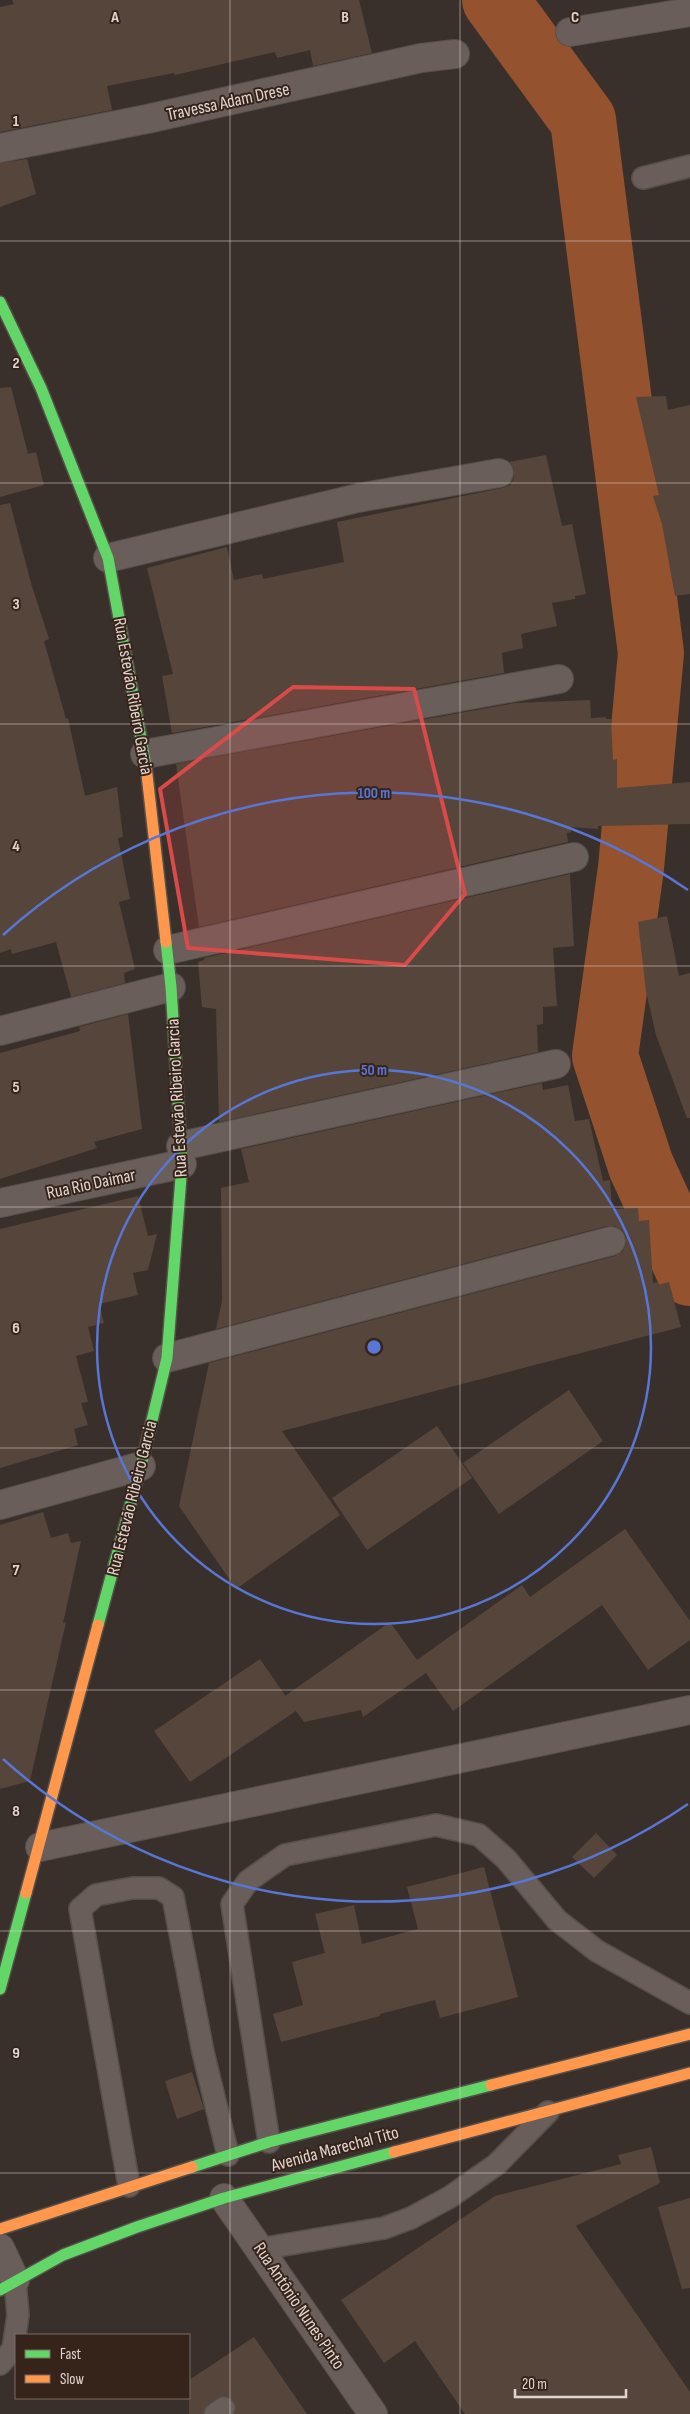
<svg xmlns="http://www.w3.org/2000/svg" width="690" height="2414" font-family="'Sofia Sans Condensed',sans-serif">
<rect width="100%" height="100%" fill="#3a302b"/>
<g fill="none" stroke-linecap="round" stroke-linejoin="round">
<polyline stroke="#94522e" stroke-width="66" points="495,0 583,120 651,653 631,868 605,1056 641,1166 690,1273"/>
</g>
<g fill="#56453a">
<polygon points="12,0 359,0 372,53 313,66 310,50 277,58 275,52 175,75 174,73 107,86 112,110 0,132 0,7 14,4"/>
<polygon points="27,159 36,194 0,207 0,163"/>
<polygon points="11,387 28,454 36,452 44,485 0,497 0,388"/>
<polygon points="666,396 668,410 690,405 690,594 675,596 662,524 653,496 659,495 636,397"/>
<polygon points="546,455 562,526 572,524 586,594 575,596 575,599 552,603 557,626 521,634 523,648 502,653 504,673 172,733 162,676 173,674 147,568 227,547 234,580 262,574 263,579 344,562 337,522 502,488 510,485 514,478 514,470 509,462"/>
<polygon points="10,503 31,583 49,639 44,641 66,719 68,718 85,796 117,787 123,837 118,838 130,899 119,902 135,969 124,973 125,983 71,997 56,942 12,954 11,949 0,953 0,505"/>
<polygon points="590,700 591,718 606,717 606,719 611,719 613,760 617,759 617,788 690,782 690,824 598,826 598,829 570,827 571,832 567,833 568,842 199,927 176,764 515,703"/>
<polygon points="570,874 574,946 553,948 557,1006 543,1007 543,1024 537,1025 538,1052 219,1122 216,1009 202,1007 198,962 204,960 204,958"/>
<polygon points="667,916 679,976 690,973 690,1118 687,1118 656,1035 646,991 638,922"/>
<polygon points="128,1014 142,1129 94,1142 97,1148 0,1179 0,1053 80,1031 79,1027"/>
<polygon points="542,1083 543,1090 568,1085 575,1121 589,1119 603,1181 610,1180 612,1209 638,1208 639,1221 649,1220 653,1283 658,1282 658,1285 669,1282 681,1327 282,1431 340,1515 236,1589 179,1506 209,1363 615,1256 622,1252 626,1245 626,1237 622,1230 615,1226 607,1226 216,1329 222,1301 221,1188 249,1182 241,1149"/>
<polygon points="138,1196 148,1236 157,1234 148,1270 133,1273 138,1295 99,1304 104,1323 88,1327 94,1351 76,1356 88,1402 81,1403 88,1425 74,1429 78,1445 0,1468 0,1229"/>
<polygon points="569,1390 603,1441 499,1514 463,1463"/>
<polygon points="437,1426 472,1478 367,1550 332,1498"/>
<polygon points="43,1512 51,1538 68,1533 71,1543 81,1541 63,1623 66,1622 30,1781 0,1789 0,1525"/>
<polygon points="625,1529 690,1621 690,1640 648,1670 602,1605 453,1711 426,1673 363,1717 361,1710 304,1722 285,1696 390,1622 417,1660 522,1585 530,1597"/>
<polygon points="260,1659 296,1711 190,1782 154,1731"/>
<polygon points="596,1833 617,1855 594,1878 572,1857"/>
<polygon points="484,1867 518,1997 440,2018 435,2000 380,2014 380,2016 281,2042 273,2014 303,2005 292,1962 325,1953 315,1914 354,1905 362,1944 418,1929 407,1887"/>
<polygon points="192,2072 204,2109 177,2119 165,2081"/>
<polygon points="651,2147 660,2183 576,2226 690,2392 690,2414 465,2414 415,2341 384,2363 341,2300 495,2196 621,2164 618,2155"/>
<polygon points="690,2198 690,2288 682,2289 658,2207"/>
<polygon points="254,2337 307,2414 235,2414 235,2402 224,2396 208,2404 203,2414 189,2414 189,2380"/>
</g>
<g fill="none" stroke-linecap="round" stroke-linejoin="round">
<defs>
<g id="lane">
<polyline points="643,178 690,166"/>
<polyline points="269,2142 232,1904 248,1881 285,1855 436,1825 479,1835 506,1859 557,1920 597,1951 690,2003"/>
<polyline points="129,2186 80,1909 96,1895 133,1888 159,1888 173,1897 203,2052 228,2155"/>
<polyline points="260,2249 384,2228 411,2218 450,2197 497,2164 548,2112"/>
<polyline points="0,2364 13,2349 18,2315 15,2280"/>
<polyline points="215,2414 224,2408"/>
</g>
<g id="street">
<polyline points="570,32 690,12"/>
<polyline points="0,148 147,119 421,58 455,54"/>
<polyline points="108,558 358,498 499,473"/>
<polyline points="145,754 559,679"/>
<polyline points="168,950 574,857"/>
<polyline points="0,1031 171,987"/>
<polyline points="181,1146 556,1064"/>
<polyline points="0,1203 182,1164"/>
<polyline points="167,1358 611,1241"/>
<polyline points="0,1505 141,1466"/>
<polyline points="40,1847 690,1710"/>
<polyline points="224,2198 373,2414"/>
<polyline points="0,2248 15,2280"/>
</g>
<g id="fast">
<polyline points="0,302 41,388 108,558 146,766"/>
<polyline points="98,1625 141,1466 167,1358 182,1164 171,987 166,942"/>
<polyline points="0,1989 26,1893"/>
<polyline points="192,2167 269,2142 491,2085"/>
<polyline points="0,2290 63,2255 137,2227 224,2198 394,2152"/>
</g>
<g id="slow">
<polyline points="146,766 166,942"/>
<polyline points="26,1893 98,1625"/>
<polyline points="491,2085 690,2034"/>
<polyline points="394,2152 690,2073"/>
<polyline points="0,2229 192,2167"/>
</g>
</defs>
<use href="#lane" stroke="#564f4a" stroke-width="24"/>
<use href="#street" stroke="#564f4a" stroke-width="30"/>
<use href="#fast" stroke="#564f4a" stroke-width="14"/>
<use href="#slow" stroke="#564f4a" stroke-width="14"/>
<use href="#lane" stroke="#695e59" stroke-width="21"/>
<use href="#street" stroke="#695e59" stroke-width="28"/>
<use href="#fast" stroke="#63d668" stroke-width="11"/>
<use href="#slow" stroke="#ff974d" stroke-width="11"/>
</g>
<path fill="#d84b49" fill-opacity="0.2" stroke="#d84b49" stroke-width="4" stroke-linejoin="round" d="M 293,687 L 414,689 L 465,894 L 405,965 L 188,948 L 160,789 Z"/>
<path fill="none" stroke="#e1d5cf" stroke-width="1" stroke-opacity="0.55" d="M 230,0 L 230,2414M 460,0 L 460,2414M 0,241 L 690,241M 0,483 L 690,483M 0,724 L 690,724M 0,966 L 690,966M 0,1207 L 690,1207M 0,1448 L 690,1448M 0,1690 L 690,1690M 0,1931 L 690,1931M 0,2173 L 690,2173"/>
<g fill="none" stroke="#5876d5" stroke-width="2.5">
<circle cx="374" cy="1347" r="277"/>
<path d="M688 1804A554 554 0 0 1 3 1759M3 935A554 554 0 0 1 688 890"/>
</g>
<g text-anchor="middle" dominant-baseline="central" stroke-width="4" stroke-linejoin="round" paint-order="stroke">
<g font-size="18" fill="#e1d5cf" stroke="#36241b">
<text transform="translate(228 102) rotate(-12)">Travessa Adam Drese</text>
<text transform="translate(133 696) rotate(80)">Rua Estevão Ribeiro Garcia</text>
<text transform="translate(177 1098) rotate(-93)">Rua Estevão Ribeiro Garcia</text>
<text transform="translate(91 1184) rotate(-12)">Rua Rio Daimar</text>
<text transform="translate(132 1498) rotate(-76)">Rua Estevão Ribeiro Garcia</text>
<text transform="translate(335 2149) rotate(-15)">Avenida Marechal Tito</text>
<text transform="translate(299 2306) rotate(56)">Rua Antônio Nunes Pinto</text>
</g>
</g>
<g font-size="16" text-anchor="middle" font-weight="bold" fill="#e1d5cf" stroke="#36241b" stroke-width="4" stroke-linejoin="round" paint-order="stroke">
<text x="115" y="22">A</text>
<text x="345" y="22">B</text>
<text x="575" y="22">C</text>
<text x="16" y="126">1</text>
<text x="16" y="368">2</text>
<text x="16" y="609">3</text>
<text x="16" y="851">4</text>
<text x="16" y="1092">5</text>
<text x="16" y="1333">6</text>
<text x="16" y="1575">7</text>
<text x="16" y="1816">8</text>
<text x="16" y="2058">9</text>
</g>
<circle cx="374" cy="1347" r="8" fill="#5876d5" stroke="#36241b" stroke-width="2.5"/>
<g font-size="15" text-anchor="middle" font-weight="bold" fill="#5876d5" stroke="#36241b" stroke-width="4" stroke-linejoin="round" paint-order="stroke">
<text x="374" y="798">100 m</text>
<text x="374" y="1075">50 m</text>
</g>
<rect x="15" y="2334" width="175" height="65" fill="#36241b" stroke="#7a6b63"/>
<rect x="25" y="2350" width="25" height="8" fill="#63d668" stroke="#7a6b63"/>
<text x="60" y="2359" font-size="15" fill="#e1d5cf">Fast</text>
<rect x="25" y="2375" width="25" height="8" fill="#ff974d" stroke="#7a6b63"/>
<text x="60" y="2384" font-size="15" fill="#e1d5cf">Slow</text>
<path d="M515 2389v8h111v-8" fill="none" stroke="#e1d5cf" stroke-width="2.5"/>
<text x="522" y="2389" font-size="15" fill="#e1d5cf" stroke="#36241b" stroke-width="4" paint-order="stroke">20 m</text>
</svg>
